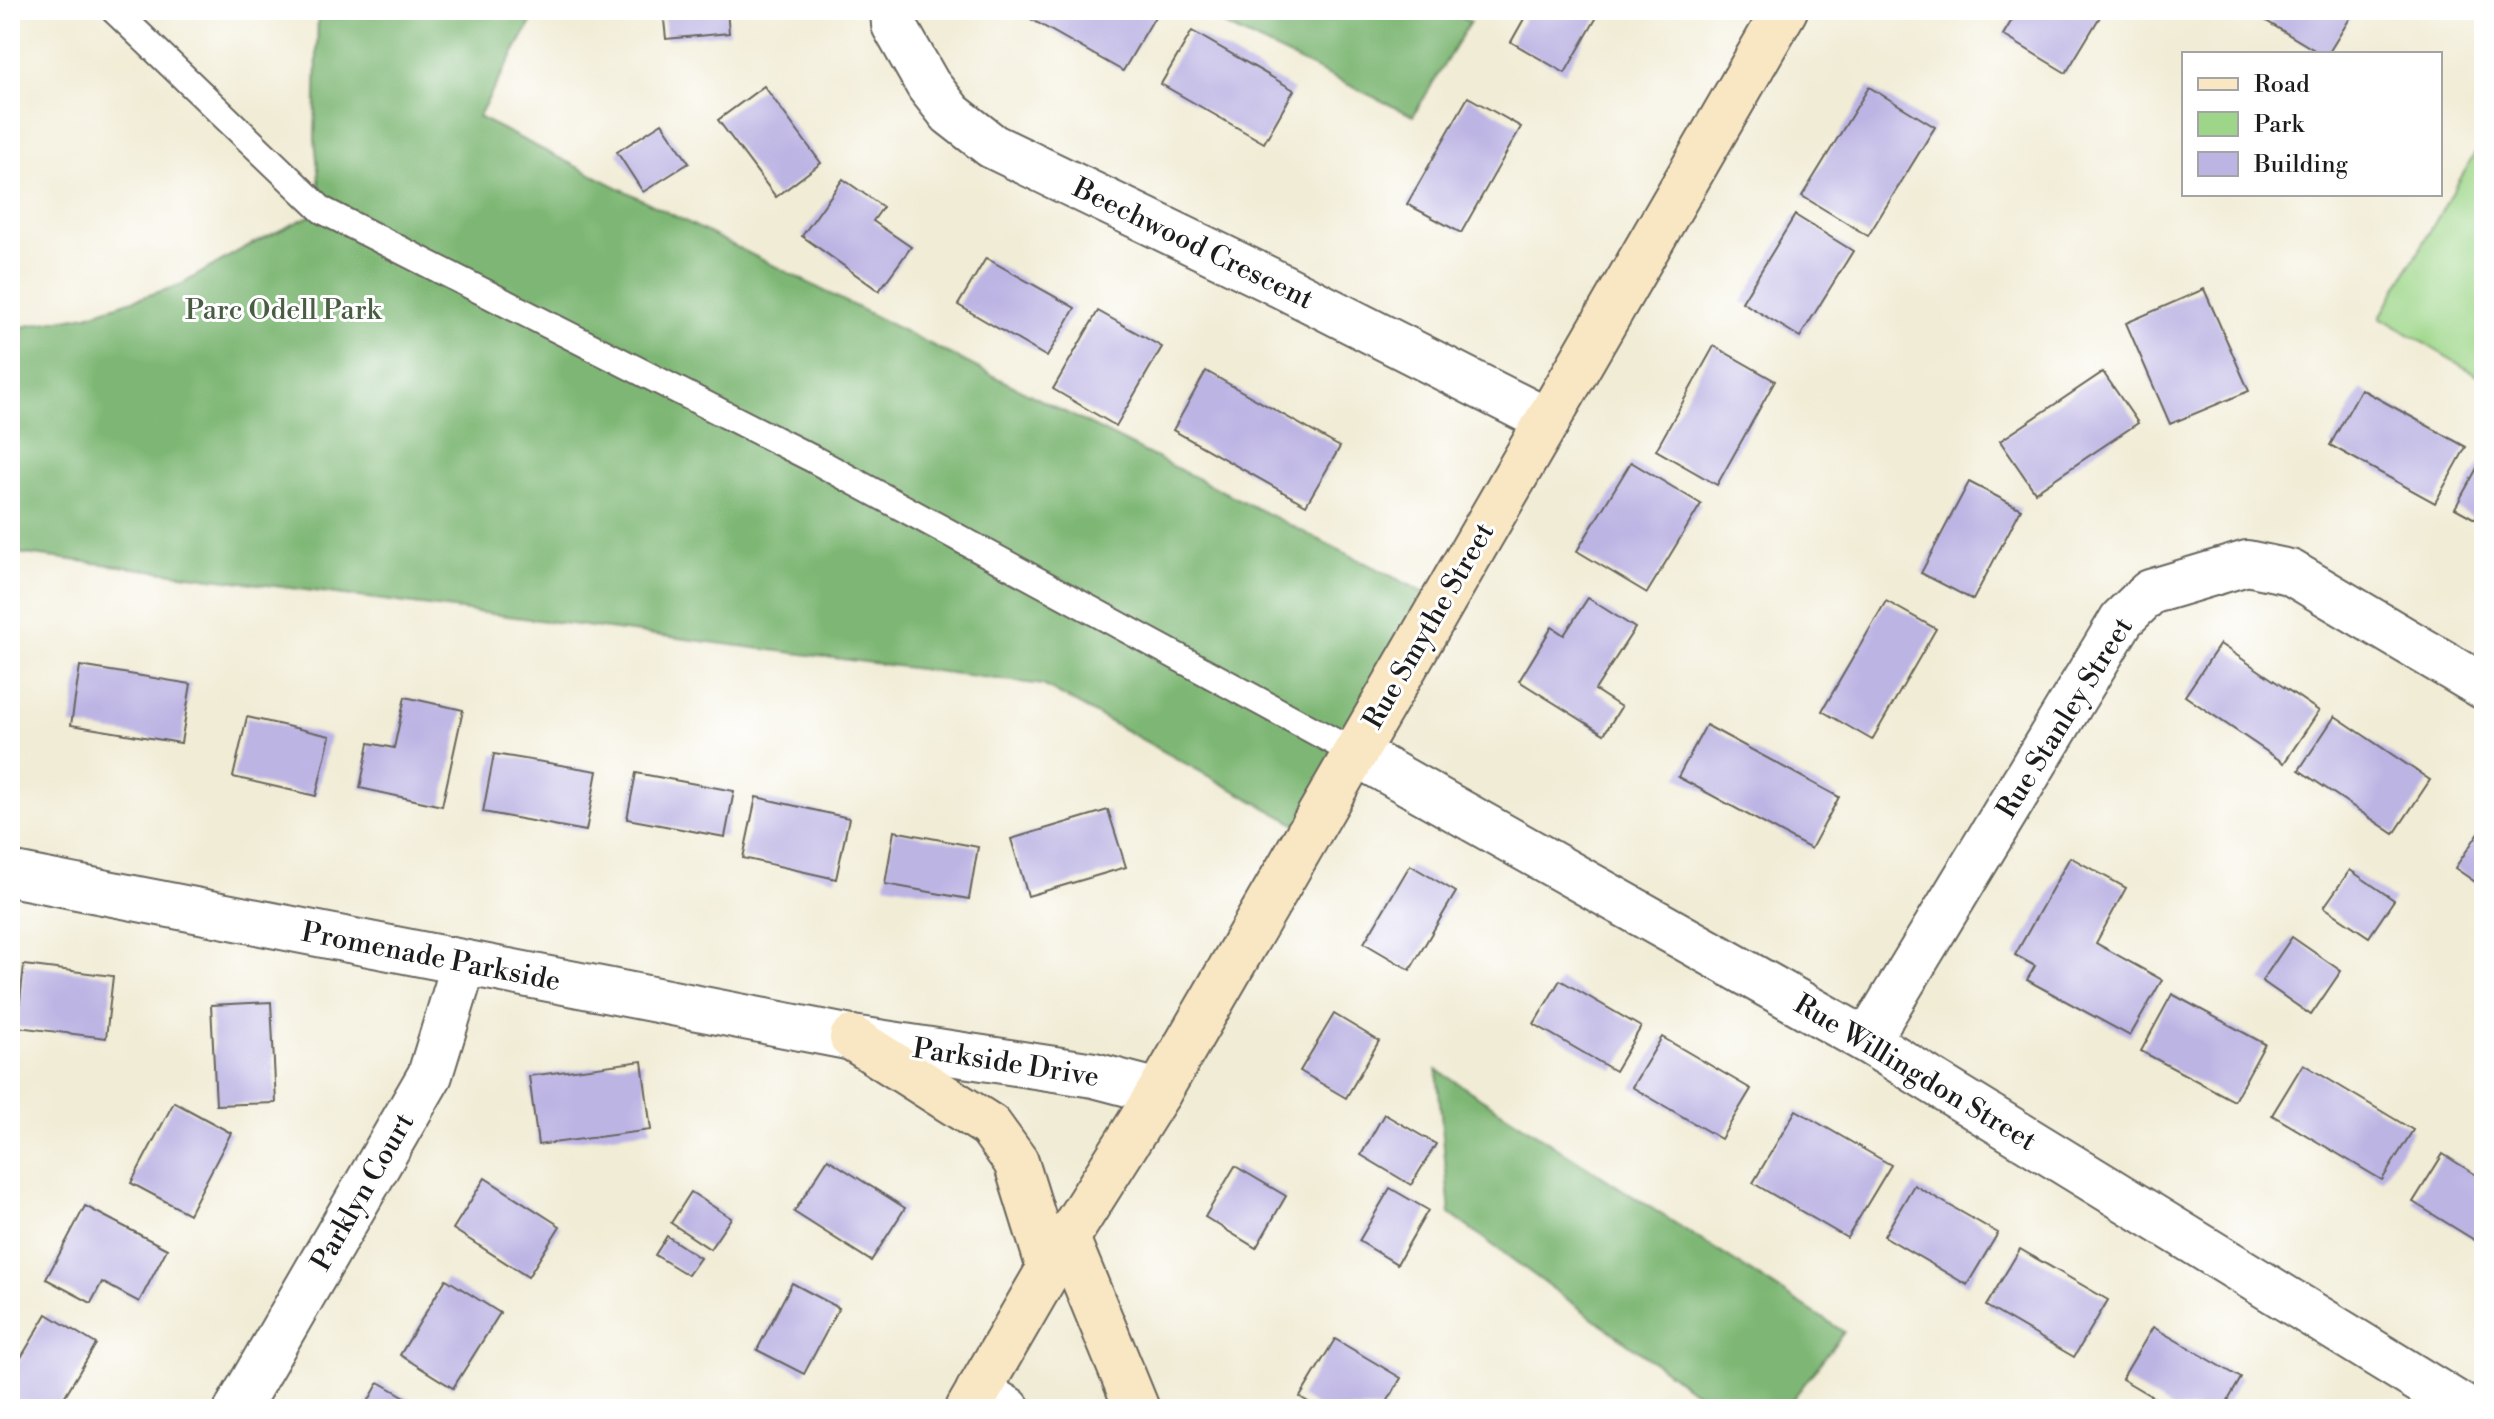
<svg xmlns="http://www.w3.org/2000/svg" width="2494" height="1419" font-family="'Libre Bodoni',serif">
<rect width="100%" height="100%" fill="#fff"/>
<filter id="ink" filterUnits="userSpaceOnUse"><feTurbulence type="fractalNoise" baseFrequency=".0125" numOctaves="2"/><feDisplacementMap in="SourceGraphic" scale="16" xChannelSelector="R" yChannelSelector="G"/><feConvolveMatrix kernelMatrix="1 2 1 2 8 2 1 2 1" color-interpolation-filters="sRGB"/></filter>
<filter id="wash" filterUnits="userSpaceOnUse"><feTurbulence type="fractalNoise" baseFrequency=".006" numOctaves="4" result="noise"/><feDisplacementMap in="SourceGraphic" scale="32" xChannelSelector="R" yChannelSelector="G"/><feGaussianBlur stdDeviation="1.8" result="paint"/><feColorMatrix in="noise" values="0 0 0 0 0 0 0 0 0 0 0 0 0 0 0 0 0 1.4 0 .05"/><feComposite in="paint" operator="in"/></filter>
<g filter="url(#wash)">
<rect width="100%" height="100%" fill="#f1ecd5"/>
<polygon fill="#9dd688" stroke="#5c7952" stroke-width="2" points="2484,138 2484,379 2380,317"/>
<g fill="#7eb774" stroke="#4d6a48" stroke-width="2">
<polygon points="318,10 538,10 478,117 1443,602 1310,832 1043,685 10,552 10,329 87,315 180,285 244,248 322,210 315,139"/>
<polygon points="1193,10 1448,10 1470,22 1413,116"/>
<polygon points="1437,1070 1844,1332 1785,1409 1718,1409 1450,1214"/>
</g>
<g id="blocks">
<g fill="#bcb4e3">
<polygon points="663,10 727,10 729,33 666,39"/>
<polygon points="1015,10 1147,10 1156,15 1123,71"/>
<polygon points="1529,10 1601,10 1565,73 1511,42"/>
<polygon points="2018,10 2104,10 2066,73 2003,35"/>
<polygon points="2248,10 2355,10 2328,54 2321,54"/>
<polygon points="1192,31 1294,90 1264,143 1161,84"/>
<polygon points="764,86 821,163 776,197 718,120"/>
<polygon points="1869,87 1935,127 1868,236 1802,196"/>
<polygon points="1468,97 1521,127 1461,233 1407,204"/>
<polygon points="662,123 689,163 643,192 617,152"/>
<polygon points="843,179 883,207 873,221 911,247 879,291 802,236"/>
<polygon points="1795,215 1853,251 1800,337 1742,302"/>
<polygon points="986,258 1075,308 1047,357 958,305"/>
<polygon points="2204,289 2249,391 2170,424 2126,323"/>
<polygon points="1098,311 1162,347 1116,426 1053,389"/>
<polygon points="1714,346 1775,381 1717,485 1656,450"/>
<polygon points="1206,371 1340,447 1306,505 1173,430"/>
<polygon points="2103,372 2138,423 2035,492 2000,441"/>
<polygon points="2361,389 2466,447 2435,503 2330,445"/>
<polygon points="2482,459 2484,461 2484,524 2455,508"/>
<polygon points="1631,462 1701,504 1647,593 1577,551"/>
<polygon points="1969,482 2021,509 1973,600 1921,573"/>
<polygon points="1588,598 1635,628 1595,690 1621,707 1604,734 1519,681 1552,627 1564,635"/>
<polygon points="1886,601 1936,629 1872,740 1822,711"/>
<polygon points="2220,644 2319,711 2284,763 2185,696"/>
<polygon points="80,666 191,684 181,743 71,725"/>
<polygon points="405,697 463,710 442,806 360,788 369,743 394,748"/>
<polygon points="2335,716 2430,780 2394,834 2299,770"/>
<polygon points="247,717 330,736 316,796 233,777"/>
<polygon points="1706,725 1839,797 1811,849 1678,777"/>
<polygon points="494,754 597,771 586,831 483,812"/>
<polygon points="636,773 734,791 725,837 627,819"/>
<polygon points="756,797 849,818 836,879 743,858"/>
<polygon points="1108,810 1126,867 1028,896 1011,839"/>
<polygon points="2484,825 2484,888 2455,868"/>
<polygon points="894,831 978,847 969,899 885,884"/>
<polygon points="2070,857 2126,888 2096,943 2162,980 2130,1036 2027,980 2035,966 2015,955"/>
<polygon points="1410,865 1456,892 1410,970 1364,943"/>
<polygon points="2350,870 2394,900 2369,937 2324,907"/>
<polygon points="2292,937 2341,971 2311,1015 2262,981"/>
<polygon points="24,965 113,976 106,1038 17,1027"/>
<polygon points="1560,980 1641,1027 1615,1071 1534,1024"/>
<polygon points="2172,994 2265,1044 2234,1101 2141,1051"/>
<polygon points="271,1002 276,1103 216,1105 211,1005"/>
<polygon points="1334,1014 1379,1041 1346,1098 1300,1071"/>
<polygon points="1662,1037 1751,1089 1721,1139 1632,1087"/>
<polygon points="642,1061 651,1130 538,1145 529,1076"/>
<polygon points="2303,1064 2413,1130 2382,1180 2272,1115"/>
<polygon points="174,1102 231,1133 189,1214 131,1183"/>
<polygon points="1796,1110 1891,1165 1847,1238 1753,1183"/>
<polygon points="1384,1114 1436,1144 1411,1185 1361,1155"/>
<polygon points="2443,1154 2484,1180 2484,1246 2413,1202"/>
<polygon points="828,1159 905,1208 871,1261 794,1212"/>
<polygon points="1235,1166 1286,1196 1256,1248 1205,1217"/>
<polygon points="485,1178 560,1226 528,1277 453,1229"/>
<polygon points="1914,1185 1998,1233 1967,1285 1884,1236"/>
<polygon points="1390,1188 1428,1210 1397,1264 1359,1241"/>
<polygon points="691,1192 731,1218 710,1249 671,1223"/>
<polygon points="85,1206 167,1249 139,1302 102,1282 91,1303 46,1279"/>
<polygon points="667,1236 700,1258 688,1275 655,1255"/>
<polygon points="2020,1249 2108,1300 2074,1357 1986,1306"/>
<polygon points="446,1279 500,1313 453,1388 400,1355"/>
<polygon points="792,1283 839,1308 804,1374 757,1350"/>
<polygon points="47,1314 96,1344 57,1409 10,1409 10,1376"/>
<polygon points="2153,1327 2241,1378 2223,1409 2173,1409 2122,1379"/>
<polygon points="1335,1339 1401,1378 1383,1409 1320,1409 1300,1397"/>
<polygon points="379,1382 426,1409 364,1409"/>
</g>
</g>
</g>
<g filter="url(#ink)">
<use href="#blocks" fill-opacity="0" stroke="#67655d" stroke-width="2"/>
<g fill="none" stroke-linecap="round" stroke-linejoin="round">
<defs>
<polyline id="service" points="114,10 322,210 813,459 1355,753"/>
<g id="minor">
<polyline points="893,10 894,25 928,85 951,114 992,146 1268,279 1548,421"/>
<polyline points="1355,753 1867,1041 2466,1409"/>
<polyline points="10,874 852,1038 1094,1075 1159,1092"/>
<polyline points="1867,1041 2122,619 2150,592 2247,563 2290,572 2484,687"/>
<polyline points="237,1409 430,1075 464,964"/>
</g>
<polyline id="tertiary" points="978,1391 1008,1409"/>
<g id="secondary">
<polyline points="852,1038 990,1126 1016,1162 1049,1268"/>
<polyline points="1067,1238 1137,1409"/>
<polyline points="968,1409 1067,1238 1159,1092 1785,10"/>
</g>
</defs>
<use href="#service" stroke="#67655d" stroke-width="30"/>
<use href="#minor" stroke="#67655d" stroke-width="48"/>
<use href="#tertiary" stroke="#67655d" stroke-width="48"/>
<use href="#secondary" stroke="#67655d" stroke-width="48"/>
<use href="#service" stroke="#fff" stroke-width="26"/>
<use href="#minor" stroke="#fff" stroke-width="44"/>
<use href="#tertiary" stroke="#fff" stroke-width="44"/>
<use href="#secondary" stroke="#f9e7c3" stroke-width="44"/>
</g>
</g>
<g text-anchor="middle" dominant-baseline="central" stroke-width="6" stroke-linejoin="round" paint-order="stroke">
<g font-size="28" fill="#1c1c1c" stroke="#fff">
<text transform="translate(1193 244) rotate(26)">Beechwood Crescent</text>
<text transform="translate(1429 626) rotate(-60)">Rue Smythe Street</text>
<text transform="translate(2065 718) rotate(-58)">Rue Stanley Street</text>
<text transform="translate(431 957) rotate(11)">Promenade Parkside</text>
<text transform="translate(1006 1063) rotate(9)">Parkside Drive</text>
<text transform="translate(1915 1073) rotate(31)">Rue Willingdon Street</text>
<text transform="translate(363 1192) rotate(-60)">Parklyn Court</text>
</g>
<g font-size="28" fill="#495d42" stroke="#fff">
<text x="283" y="310">Parc Odell Park</text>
</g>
</g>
<rect width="2494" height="1419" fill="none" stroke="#fff" stroke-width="40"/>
<rect x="2182" y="52" width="260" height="144" fill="#ffffff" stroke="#a4a4a4" stroke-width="2"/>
<rect x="2198" y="78" width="40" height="12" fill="#f9e7c3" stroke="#a4a4a4" stroke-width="2"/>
<text x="2254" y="92" font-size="24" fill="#1c1c1c">Road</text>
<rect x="2198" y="112" width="40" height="24" fill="#9dd688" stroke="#a4a4a4" stroke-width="2"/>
<text x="2254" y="132" font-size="24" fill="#1c1c1c">Park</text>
<rect x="2198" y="152" width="40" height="24" fill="#bcb4e3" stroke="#a4a4a4" stroke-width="2"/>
<text x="2254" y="172" font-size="24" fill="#1c1c1c">Building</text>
</svg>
